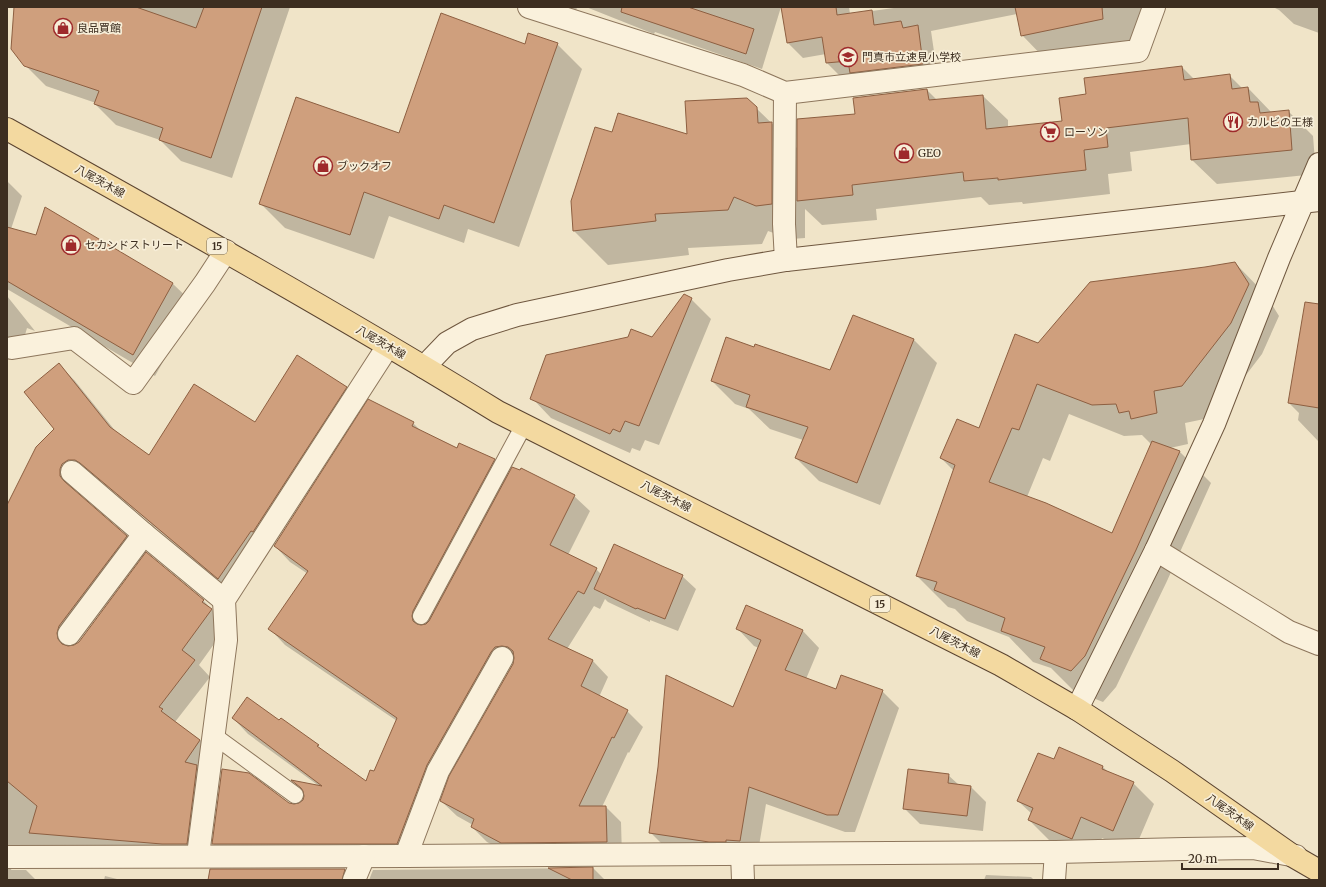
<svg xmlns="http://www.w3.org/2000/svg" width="1326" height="887" font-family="Merriweather,'Noto Sans JP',serif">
<rect width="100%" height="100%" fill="#f0e4c8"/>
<g fill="#0003" fill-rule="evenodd">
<polygon points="15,7 290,7 232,178 181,161 160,140 116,125 95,104 96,103 46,86 25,65"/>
<polygon points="565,7 577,7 576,11"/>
<polygon points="586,7 781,7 762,69 655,32 654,34"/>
<polygon points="782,7 849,7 850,14 901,7 1145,7 1152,43 1050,64 1022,35 1017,14 931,31 938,79 842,78 827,63 826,54 803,58 788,43"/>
<polygon points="1273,7 1319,7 1319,33 1294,24 1279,10"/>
<polygon points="557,44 582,69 519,247 468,229 464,243 389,216 374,259 285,228 260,203 399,134 525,45"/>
<polygon points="1182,67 1194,79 1229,75 1243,89 1248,88 1272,113 1288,111 1313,136 1316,174 1217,184 1192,160 1191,144 1130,152 1132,171 1108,174 1110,194 1023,204 1022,202 989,205 981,197 876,209 877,220 822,225 805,209 805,238 791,239 768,231 762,244 688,248 689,255 608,265 574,231 613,134 688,135 756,108 798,149 856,115 927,90 937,100 983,96 1008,120 1008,128 1063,122 1087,95"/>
<polygon points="7,181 22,196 11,229 37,237 45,209 173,284 195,305 155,376 7,289"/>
<path d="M 1235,263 L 1266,295 L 1279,316 L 1262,354 L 1214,417 L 1185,423 L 1188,444 L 1170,448 L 1180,452 L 1211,483 L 1167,581 L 1116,687 L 1103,702 L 1073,690 L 1051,668 L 1033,662 L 1009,637 L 967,621 L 955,609 L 948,607 L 917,576 L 954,471 L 941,458 L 980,430 L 1038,344 ZM 1069,414 L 1124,436 L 1142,435 L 1152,445 L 1112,534 L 1027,497 L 1043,458 L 1050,461 Z"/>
<polygon points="7,296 35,331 27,328 19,356 7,352"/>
<polygon points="691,299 711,319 659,445 645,440 640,451 632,448 630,453 551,418 532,398 652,338"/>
<polygon points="853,316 914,340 937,363 880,505 819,481 796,458 803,440 770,429 749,409 735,404 712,381 755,348 831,372"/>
<polygon points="1319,352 1319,442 1298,420 1299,413 1289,403"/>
<polygon points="59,365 75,381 117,433 150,457 255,424 346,388 362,404 234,594 97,478 92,475 75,486 76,493 126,537 142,553 75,643 73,648 203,600 227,626 199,665 210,677 175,722 200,740 216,756 203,860 12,867 11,870 26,870 36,880 7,880 7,507 55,429"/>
<polygon points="413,423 422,432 458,449 494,460 509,475 574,496 590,511 568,555 596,569 601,574 682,576 696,589 678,631 650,620 650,622 608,602 605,599 600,609 594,606 567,649 593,661 608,677 599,697 627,711 643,727 629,753 628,752 602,807 606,807 621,822 622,857 517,858 487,842 472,827 473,825 457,816 441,801 514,662 511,663 442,781 413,859 229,859 213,844 289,804 293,805 300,804 304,801 305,793 294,782 319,786 248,734 233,718 279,722 281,719 366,783 375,773 397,721 285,645 270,629 308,574 290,562 275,546"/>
<polygon points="737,628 802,630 819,648 806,679 837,690 882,691 899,708 855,832 845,832 766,804 757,858 668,850 650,832 733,708 759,648 754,646"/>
<polygon points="1060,748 1103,767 1109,773 1133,783 1154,804 1134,851 1102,838 1093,859 1050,841 1029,820 1032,814 1018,801 1054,761"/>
<polygon points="948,775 959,785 970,786 986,802 983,831 920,824 904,808"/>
<polygon points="593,868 605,880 369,880 373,870"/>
<polygon points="345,870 355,880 209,880"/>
<polygon points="986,875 1031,877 1034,880 984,880"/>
<polygon points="105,876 121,880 104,880"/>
</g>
<g fill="#cf9f7d" stroke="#8d5f41">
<polygon points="14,7 136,7 196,28 204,7 262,7 211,158 159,140 163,128 94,104 99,91 24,66 11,49"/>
<polygon points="622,7 688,7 754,29 746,54 621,12"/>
<polygon points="781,7 836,7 837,15 872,10 874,25 901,21 903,28 918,25 923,64 850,73 848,61 826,63 822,37 787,43"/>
<polygon points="1015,7 1102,7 1103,19 1021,36"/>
<polygon points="441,13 525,44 528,33 558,43 494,223 444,205 439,219 364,192 350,235 259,204 296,97 399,133"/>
<polygon points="1182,66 1184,80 1230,74 1232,89 1248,87 1250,102 1258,102 1260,113 1289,110 1292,150 1191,160 1188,118 1106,128 1108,147 1084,150 1086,170 998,180 998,178 964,181 963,172 852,185 853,195 797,201 797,119 855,114 853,98 927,89 929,100 983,95 986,129 1062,121 1059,98 1086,94 1084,78"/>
<polygon points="747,98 757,107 758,123 772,122 772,204 756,206 734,197 728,210 655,214 656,221 573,231 571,201 595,127 612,132 618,113 687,134 685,101"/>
<polygon points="45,207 173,283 133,355 7,281 7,227 36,235"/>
<polygon points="1235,262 1249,284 1231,323 1182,386 1154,391 1157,413 1131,419 1129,411 1119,413 1116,404 1092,405 1037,384 1019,430 1012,428 989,482 1046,503 1112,533 1152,441 1180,451 1136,550 1085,656 1071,671 1040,659 1045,647 1001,631 1005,618 934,590 937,582 916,576 955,465 940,458 957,419 979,428 1015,334 1038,343 1090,282 1205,267"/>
<polygon points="684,294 692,298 639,426 625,421 620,432 613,429 610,434 530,399 546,355 628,337 631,329 652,337"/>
<polygon points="1305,302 1319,304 1319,408 1288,403"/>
<polygon points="853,315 914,339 857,483 795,458 808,427 746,407 750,395 711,381 726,337 754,347 755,344 830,370"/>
<polygon points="297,355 347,387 253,532 251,531 218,579 80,463 75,460 68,460 62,464 60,469 60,476 64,481 127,536 59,626 57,633 58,639 62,644 68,646 74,645 79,642 146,552 204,600 202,602 212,609 182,650 195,660 159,707 163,709 161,711 200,740 185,762 197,765 187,844 162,844 29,833 37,806 7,781 7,505 36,447 54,429 24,392 59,363 110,427 149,455 194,384 255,422"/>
<polygon points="368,399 414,422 412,426 457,448 459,443 495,459 413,611 412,616 413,621 417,624 421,625 426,624 429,621 512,467 520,470 521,468 575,495 550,545 597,568 584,594 578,591 548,639 593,660 581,686 628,710 614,738 612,737 579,806 606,806 607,842 501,843 471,827 474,819 440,801 449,776 513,664 514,658 513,651 508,647 502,646 495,647 491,652 427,765 397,844 212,844 222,769 249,773 289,803 294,804 299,803 303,800 304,796 303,791 301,788 291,780 322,786 232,718 247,697 279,720 281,718 319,745 317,746 366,781 370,770 374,771 397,718 268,629 308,571 274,546"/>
<polygon points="614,544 662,566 683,575 665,619 637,608 636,609 594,589"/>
<polygon points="746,605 803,630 785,670 836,689 841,675 883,690 838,815 827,815 749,787 740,841 726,840 726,842 709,842 649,833 658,767 666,675 733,707 761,640 736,629"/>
<polygon points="1059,747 1103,766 1102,769 1134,782 1113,831 1081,817 1072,839 1028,820 1033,808 1017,801 1038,753 1054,759"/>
<polygon points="908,769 949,774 948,783 971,786 967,816 903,809"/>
<polygon points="593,867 593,880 572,880 548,868"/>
<polygon points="210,869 345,869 342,880 208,880"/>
</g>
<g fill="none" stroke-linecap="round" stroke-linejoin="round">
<defs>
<g id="lane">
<polyline points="421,616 524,425"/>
<polyline points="213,735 295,795"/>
</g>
<g id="street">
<polyline points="529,7 743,75 785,93 1138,51 1154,7"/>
<polyline points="785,93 784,224 786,260"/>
<polyline points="12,348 74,338 133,383 205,283 226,251"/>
<polyline points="72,472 144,534 224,600"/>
<polyline points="1156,550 1289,632 1319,644"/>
<polyline points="69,634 144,534"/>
<polyline points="742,854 743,880"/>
<polyline points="198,855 226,640 224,600 388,346"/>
<polyline points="406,856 438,771 502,658"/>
<polyline points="7,857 406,856 1056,852 1184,849 1253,848 1296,856"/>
<polyline points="354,880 364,856"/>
<polyline points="1054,880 1056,852"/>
</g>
<g id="secondary">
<polyline points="424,367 447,343 472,329 517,315 728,270 786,260 1319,200"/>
<polyline points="1077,709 1156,550 1214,424 1279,258 1319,164"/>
</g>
<path id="primary" d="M 7,129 C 172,221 337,313 498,412 L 1001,665 L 1077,709 L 1172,771 L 1293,856 L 1319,871"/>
</defs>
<use href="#lane" stroke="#8d765c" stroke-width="18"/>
<use href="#street" stroke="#8d765c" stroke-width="24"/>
<use href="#secondary" stroke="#6f573f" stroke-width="24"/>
<use href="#primary" stroke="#5b4430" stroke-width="24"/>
<use href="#lane" stroke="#faf1dc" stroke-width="16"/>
<use href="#street" stroke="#faf1dc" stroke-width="22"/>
<use href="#secondary" stroke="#faf1dc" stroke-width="22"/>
<use href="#primary" stroke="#f3d9a0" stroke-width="22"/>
</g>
<defs>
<symbol id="shop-ring" viewBox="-11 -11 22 22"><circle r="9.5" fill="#f7eed8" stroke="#9e2a2b" stroke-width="1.5"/><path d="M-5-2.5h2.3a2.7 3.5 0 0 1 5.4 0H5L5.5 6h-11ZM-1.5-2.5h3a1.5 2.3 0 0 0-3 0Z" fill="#9e2a2b"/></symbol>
<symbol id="school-ring" viewBox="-11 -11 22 22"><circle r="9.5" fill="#f7eed8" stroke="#9e2a2b" stroke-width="1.5"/><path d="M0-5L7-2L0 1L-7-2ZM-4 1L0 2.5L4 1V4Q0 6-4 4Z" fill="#9e2a2b"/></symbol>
<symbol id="restaurant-ring" viewBox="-11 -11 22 22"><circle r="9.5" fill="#f7eed8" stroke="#9e2a2b" stroke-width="1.5"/><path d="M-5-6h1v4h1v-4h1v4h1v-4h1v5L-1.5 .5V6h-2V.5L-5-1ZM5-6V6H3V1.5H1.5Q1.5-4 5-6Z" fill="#9e2a2b"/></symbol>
<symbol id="supermarket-ring" viewBox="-11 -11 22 22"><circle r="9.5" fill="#f7eed8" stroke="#9e2a2b" stroke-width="1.5"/><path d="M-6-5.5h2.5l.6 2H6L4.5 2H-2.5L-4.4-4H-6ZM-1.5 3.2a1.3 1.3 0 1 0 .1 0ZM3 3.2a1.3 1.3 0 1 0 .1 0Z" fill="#9e2a2b"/></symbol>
</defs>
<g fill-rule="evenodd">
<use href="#shop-ring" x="52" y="17" width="22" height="22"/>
<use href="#school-ring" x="837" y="46" width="22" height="22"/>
<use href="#restaurant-ring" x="1222" y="111" width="22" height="22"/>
<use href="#supermarket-ring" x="1039" y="121" width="22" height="22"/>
<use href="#shop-ring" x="893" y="142" width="22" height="22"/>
<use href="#shop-ring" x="312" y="155" width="22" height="22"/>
<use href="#shop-ring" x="60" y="234" width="22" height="22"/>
</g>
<g text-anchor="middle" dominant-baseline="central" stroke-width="3.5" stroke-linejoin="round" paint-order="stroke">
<g fill="#f7eed8" stroke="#756857" stroke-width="1">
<rect x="207" y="238" width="20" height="16" rx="3"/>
<rect x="870" y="596" width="20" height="16" rx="3"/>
</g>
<g font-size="10" font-weight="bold" fill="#3d2e20">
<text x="217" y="246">15</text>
<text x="880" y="604">15</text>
</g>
<g font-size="11" fill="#3d2e20" stroke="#f7eed8" text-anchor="start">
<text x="77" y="28">良品買館</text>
<text x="862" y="57">門真市立速見小学校</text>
<text x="1247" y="122">カルビの王様</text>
<text x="1064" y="132">ローソン</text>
<text x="918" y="153">GEO</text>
<text x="337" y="166">ブックオフ</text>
<text x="85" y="245">セカンドストリート</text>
</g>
<g font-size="11" fill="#3d2e20" stroke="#f7eed8">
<text transform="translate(100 181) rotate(29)">八尾茨木線</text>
<text transform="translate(381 342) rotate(30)">八尾茨木線</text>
<text transform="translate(666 496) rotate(27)">八尾茨木線</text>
<text transform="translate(955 642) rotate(27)">八尾茨木線</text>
<text transform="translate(1230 812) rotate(35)">八尾茨木線</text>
</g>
</g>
<rect width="1326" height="887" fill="none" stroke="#3d2e20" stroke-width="16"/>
<path d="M1182 863v6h96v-6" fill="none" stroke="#3d2e20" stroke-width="2"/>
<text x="1188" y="863" font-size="12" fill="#3d2e20" stroke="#f7eed8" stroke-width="3" paint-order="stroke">20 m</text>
</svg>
